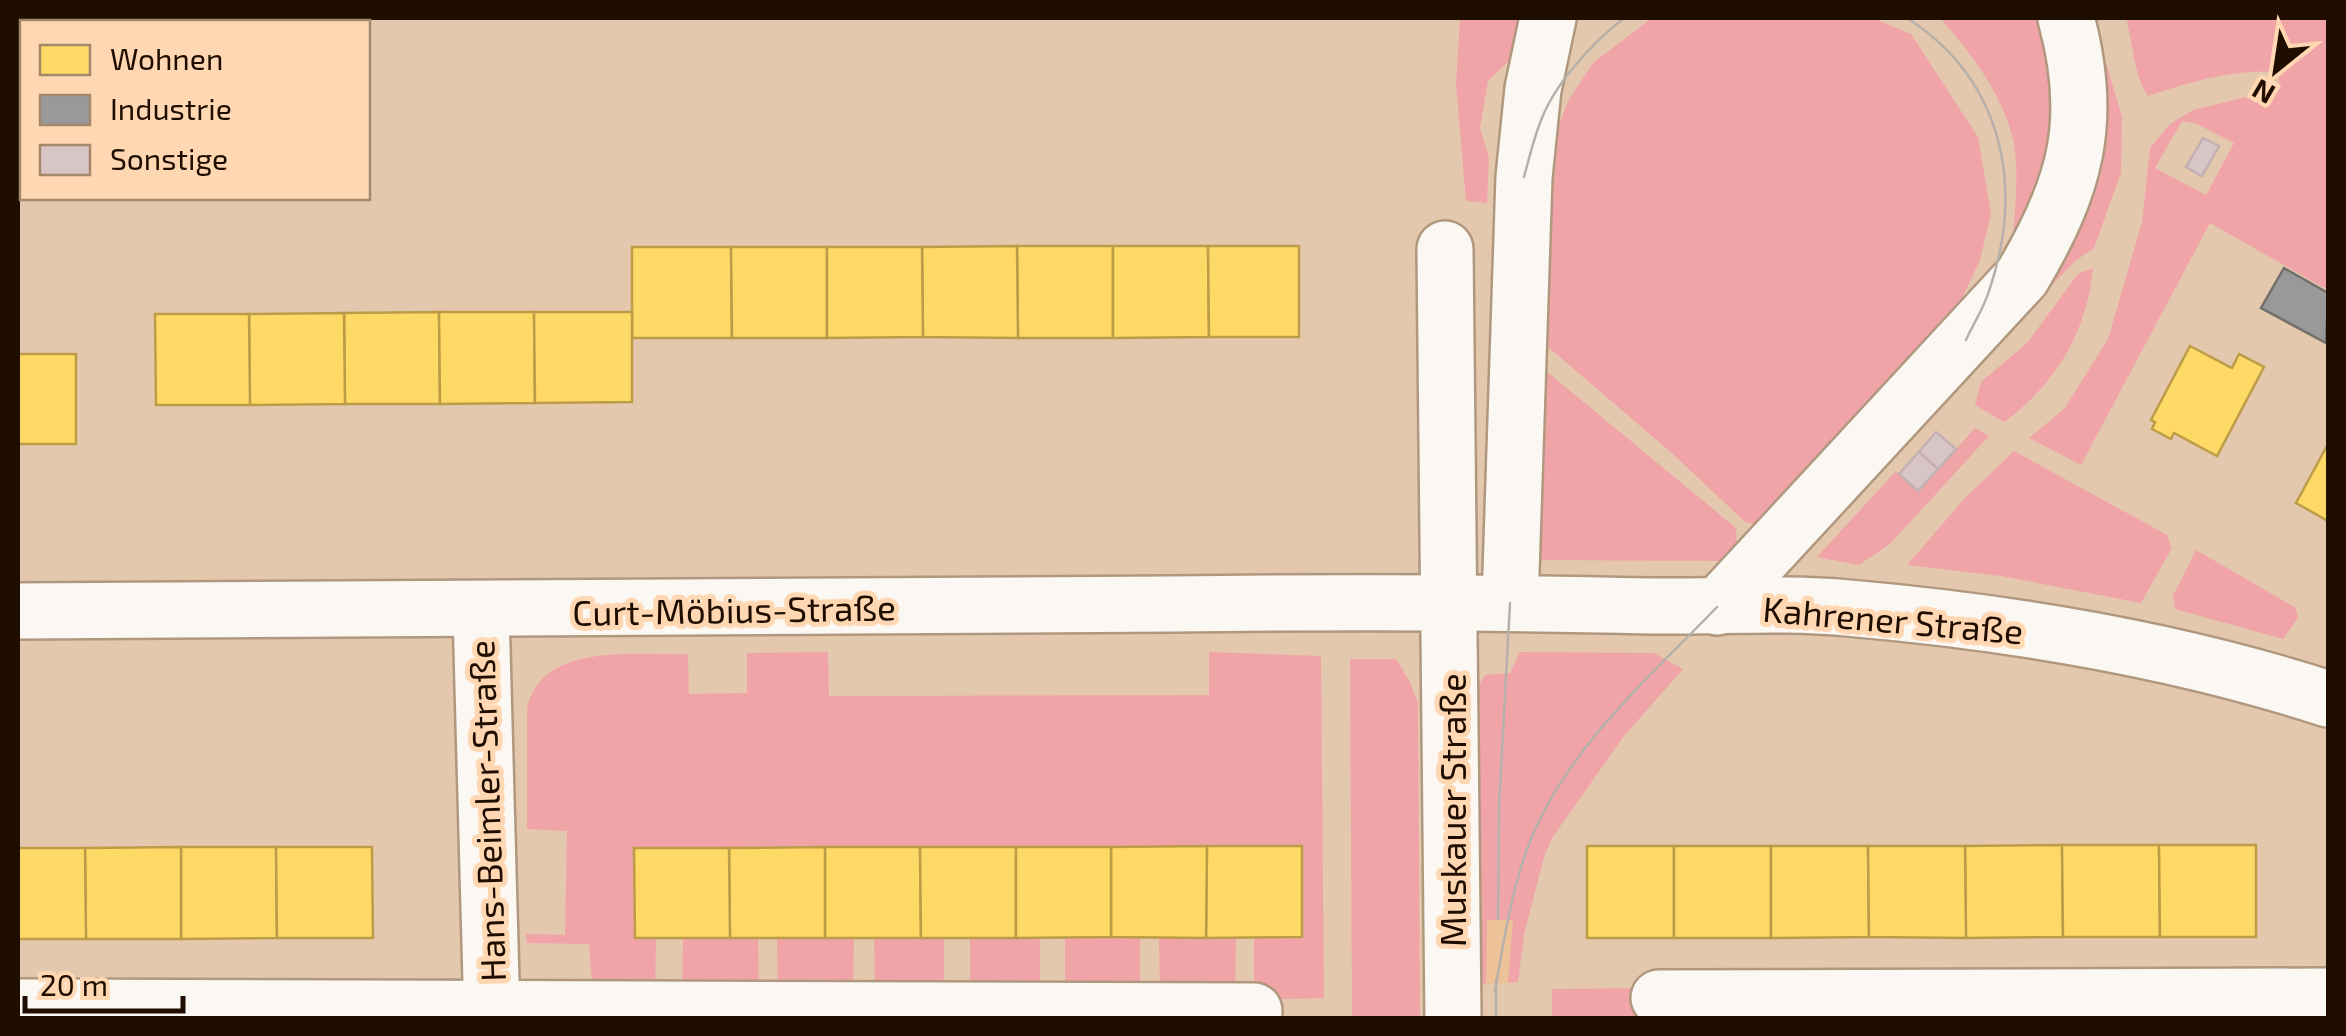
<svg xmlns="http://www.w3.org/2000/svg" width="2346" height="1036" font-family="'Exo 2',sans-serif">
<rect width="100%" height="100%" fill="#e4c8ad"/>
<polygon fill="#edc298" points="1487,920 1513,920 1508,983 1486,984"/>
<g fill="#f0a4a8" fill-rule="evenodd">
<polygon points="1460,18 1529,18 1508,62 1488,81 1480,128 1489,158 1487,203 1466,201 1456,84"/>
<polygon points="1652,18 1873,18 1911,34 1978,137 1991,214 1980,260 1949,326 1763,526 1745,522 1675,456 1540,340 1552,144 1568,101 1593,63"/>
<path d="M 1940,18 L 2041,18 L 2045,26 L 2058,151 L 2011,262 C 2013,229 2020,176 2014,144 C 2005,97 1971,53 1940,18 Z"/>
<polygon points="2093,18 2122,117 2121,173 2094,248 2074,262 2014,325"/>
<path d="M 2126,18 L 2328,18 L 2328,290 L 2210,223 L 2081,465 L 2029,438 L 2065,408 L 2108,339 L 2142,222 L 2150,148 L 2170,124 L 2193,110 L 2280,89 L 2278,72 C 2233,69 2190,82 2148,96 C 2134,76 2133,43 2126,18 ZM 2182,121 L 2197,124 L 2234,143 L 2206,195 L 2155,168 Z"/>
<path d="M 2093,268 C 2087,332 2056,384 2004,422 L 1975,405 L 1981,382 L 2027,343 L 2078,274 Z"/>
<polygon points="1540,366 1736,528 1737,552 1724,561 1527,560"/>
<polygon points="1975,428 1989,436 1890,544 1859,565 1817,557 1896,471 1918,491"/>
<polygon points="2014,451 2167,535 2172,548 2141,603 2001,576 1907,565 1965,498"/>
<polygon points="2196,550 2296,608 2298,618 2283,639 2175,609 2173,596"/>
<path d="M 828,652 L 829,696 L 1209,695 L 1209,652 L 1321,656 L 1324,998 L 1254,1000 L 1254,937 L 1302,937 L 1301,846 L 635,848 L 635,938 L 656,938 L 655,997 L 593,995 L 589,944 L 527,943 L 526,934 L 565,935 L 567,831 L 527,829 L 527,709 C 541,641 637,656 688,654 L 689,694 L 747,693 L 747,653 Z"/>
<polygon points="1520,652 1654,653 1683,669 1624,736 1552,838 1544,857 1524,935 1518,982 1508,983 1513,920 1487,920 1486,984 1474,984 1472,718 1477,688 1485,675 1510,673"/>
<polygon points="1350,659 1396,659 1410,682 1418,703 1420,1018 1352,1018"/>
<polygon points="1236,937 1235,993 1160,994 1159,938"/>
<polygon points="758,938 759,992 682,994 683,939"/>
<polygon points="777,938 854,938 853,993 778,995"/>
<polygon points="874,938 944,938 944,991 875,991"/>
<polygon points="970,938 1040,938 1040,994 970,993"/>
<rect x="1065" y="938" width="75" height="55"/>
<polygon points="1646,988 1745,1018 1552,1018 1552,989"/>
</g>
<g fill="#ffd966" stroke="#bc9c47" stroke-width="2.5">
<polygon points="1017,246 1113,246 1113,338 1018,338"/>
<polygon points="1017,246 1018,338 923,337 922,247"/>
<polygon points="1113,246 1208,246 1209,337 1113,338"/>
<polygon points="1208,246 1299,246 1299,337 1209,337"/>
<polygon points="632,247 731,247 732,338 632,338"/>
<polygon points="731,247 827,247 827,338 732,338"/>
<polygon points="827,247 922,247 923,337 827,338"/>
<polygon points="439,312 440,404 345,404 344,313"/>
<polygon points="439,312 534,312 535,403 440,404"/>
<polygon points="534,312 632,312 632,402 535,403"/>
<polygon points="344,313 345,404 250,405 249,314"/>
<polygon points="155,314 249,314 250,405 156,405"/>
<polygon points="2190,346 2232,368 2239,354 2264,367 2217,456 2174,433 2171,439 2152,429 2155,422 2151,420"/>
<rect x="18" y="354" width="58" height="90"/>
<polygon points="2328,444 2328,521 2296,503"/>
<polygon points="2062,845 2063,937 1966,938 1965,846"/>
<polygon points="2062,845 2159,845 2160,937 2063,937"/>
<polygon points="2159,845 2256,845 2256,937 2160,937"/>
<polygon points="1207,846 1302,846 1302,937 1206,938"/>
<polygon points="1207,846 1206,938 1111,937 1111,847"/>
<rect x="1587" y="846" width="87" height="92"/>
<rect x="1674" y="846" width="97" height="92"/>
<polygon points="1771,846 1868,846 1869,937 1771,938"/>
<polygon points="1868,846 1965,846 1966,938 1869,937"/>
<polygon points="181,847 276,847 277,938 181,939"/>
<polygon points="181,847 181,939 86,939 85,848"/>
<polygon points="276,847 372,847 373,938 277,938"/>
<polygon points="825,847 920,847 921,938 825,938"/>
<polygon points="825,847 825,938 730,938 729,848"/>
<polygon points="920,847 1016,847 1016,938 921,938"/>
<polygon points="1016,847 1111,847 1111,937 1016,938"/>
<polygon points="18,848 85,848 86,939 18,939"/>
<polygon points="634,848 729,848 730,938 635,938"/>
</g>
<polygon fill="#999" stroke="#746f6b" stroke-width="2.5" points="2284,268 2328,293 2326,343 2261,308"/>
<g fill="#d8c6c6" stroke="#c4b0b2" stroke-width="2.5">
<polygon points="2203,138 2219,146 2202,176 2186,167"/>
<polygon points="1936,432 1956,449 1938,469 1919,452"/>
<polygon points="1919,452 1938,469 1918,491 1899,474"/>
</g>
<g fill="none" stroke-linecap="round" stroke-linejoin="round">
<defs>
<g id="minor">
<polyline points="1445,249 1453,1018"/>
<polyline points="1510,603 1524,177 1533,89 1548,18"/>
<path d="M 1717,607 L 2022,277 C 2076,187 2094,120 2066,18"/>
<path d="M 18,611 C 402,612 787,608 1172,604 C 1331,602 1491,602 1650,606 C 1716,607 1783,602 1848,608 C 2009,622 2175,649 2328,699"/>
<polyline points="481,612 492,1018"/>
<polyline points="1659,998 2328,996"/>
<polyline points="18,1007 1254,1011"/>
</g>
</defs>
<use href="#minor" stroke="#b0987f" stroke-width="60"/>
<use href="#minor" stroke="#fbf7f3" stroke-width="55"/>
<g stroke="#b7b0aa" stroke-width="2.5">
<path d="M 1907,18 C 2003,80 2025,186 1989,291 C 1984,308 1973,324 1966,340"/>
<path d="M 1524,177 C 1529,159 1533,141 1540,123 C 1554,84 1592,43 1624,18"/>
<polyline points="1498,919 1499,808 1510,603"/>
<polyline points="1496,979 1496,1018"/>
<path d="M 1495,991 C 1503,945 1510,899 1525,855 C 1560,754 1646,681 1717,607"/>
</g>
</g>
<g text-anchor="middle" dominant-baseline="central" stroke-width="10" stroke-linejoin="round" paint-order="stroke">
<g font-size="35" fill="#1f0d00" stroke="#ffd8b3">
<text transform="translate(734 609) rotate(-1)">Curt-Möbius-Straße</text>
<text transform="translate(1893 619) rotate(5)">Kahrener Straße</text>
<text transform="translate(1452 810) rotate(-90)">Muskauer Straße</text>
<text transform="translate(486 811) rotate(-92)">Hans-Beimler-Straße</text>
</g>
</g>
<rect width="2346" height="1036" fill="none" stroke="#1f0d00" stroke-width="40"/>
<rect x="20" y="20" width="350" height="180" fill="#ffd8b3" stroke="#a5876b" stroke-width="2.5"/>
<rect x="40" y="45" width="50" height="30" fill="#ffd966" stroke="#a5876b" stroke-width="2.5"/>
<text x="110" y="70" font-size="30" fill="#1f0d00">Wohnen</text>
<rect x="40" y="95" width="50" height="30" fill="#999999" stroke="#a5876b" stroke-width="2.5"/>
<text x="110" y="120" font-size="30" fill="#1f0d00">Industrie</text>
<rect x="40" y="145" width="50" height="30" fill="#d8c6c6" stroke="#a5876b" stroke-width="2.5"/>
<text x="110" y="170" font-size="30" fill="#1f0d00">Sonstige</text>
<g transform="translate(2276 70) rotate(210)" stroke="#ffd8b3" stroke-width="8" paint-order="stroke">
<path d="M0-8L18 38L0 25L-18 38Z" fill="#1f0d00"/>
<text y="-15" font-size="28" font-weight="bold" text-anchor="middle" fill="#1f0d00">N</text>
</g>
<path d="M25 996v15h158v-15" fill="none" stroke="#1f0d00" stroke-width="5"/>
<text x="40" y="996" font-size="30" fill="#1f0d00" stroke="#ffd8b3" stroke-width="8" paint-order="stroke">20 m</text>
</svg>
